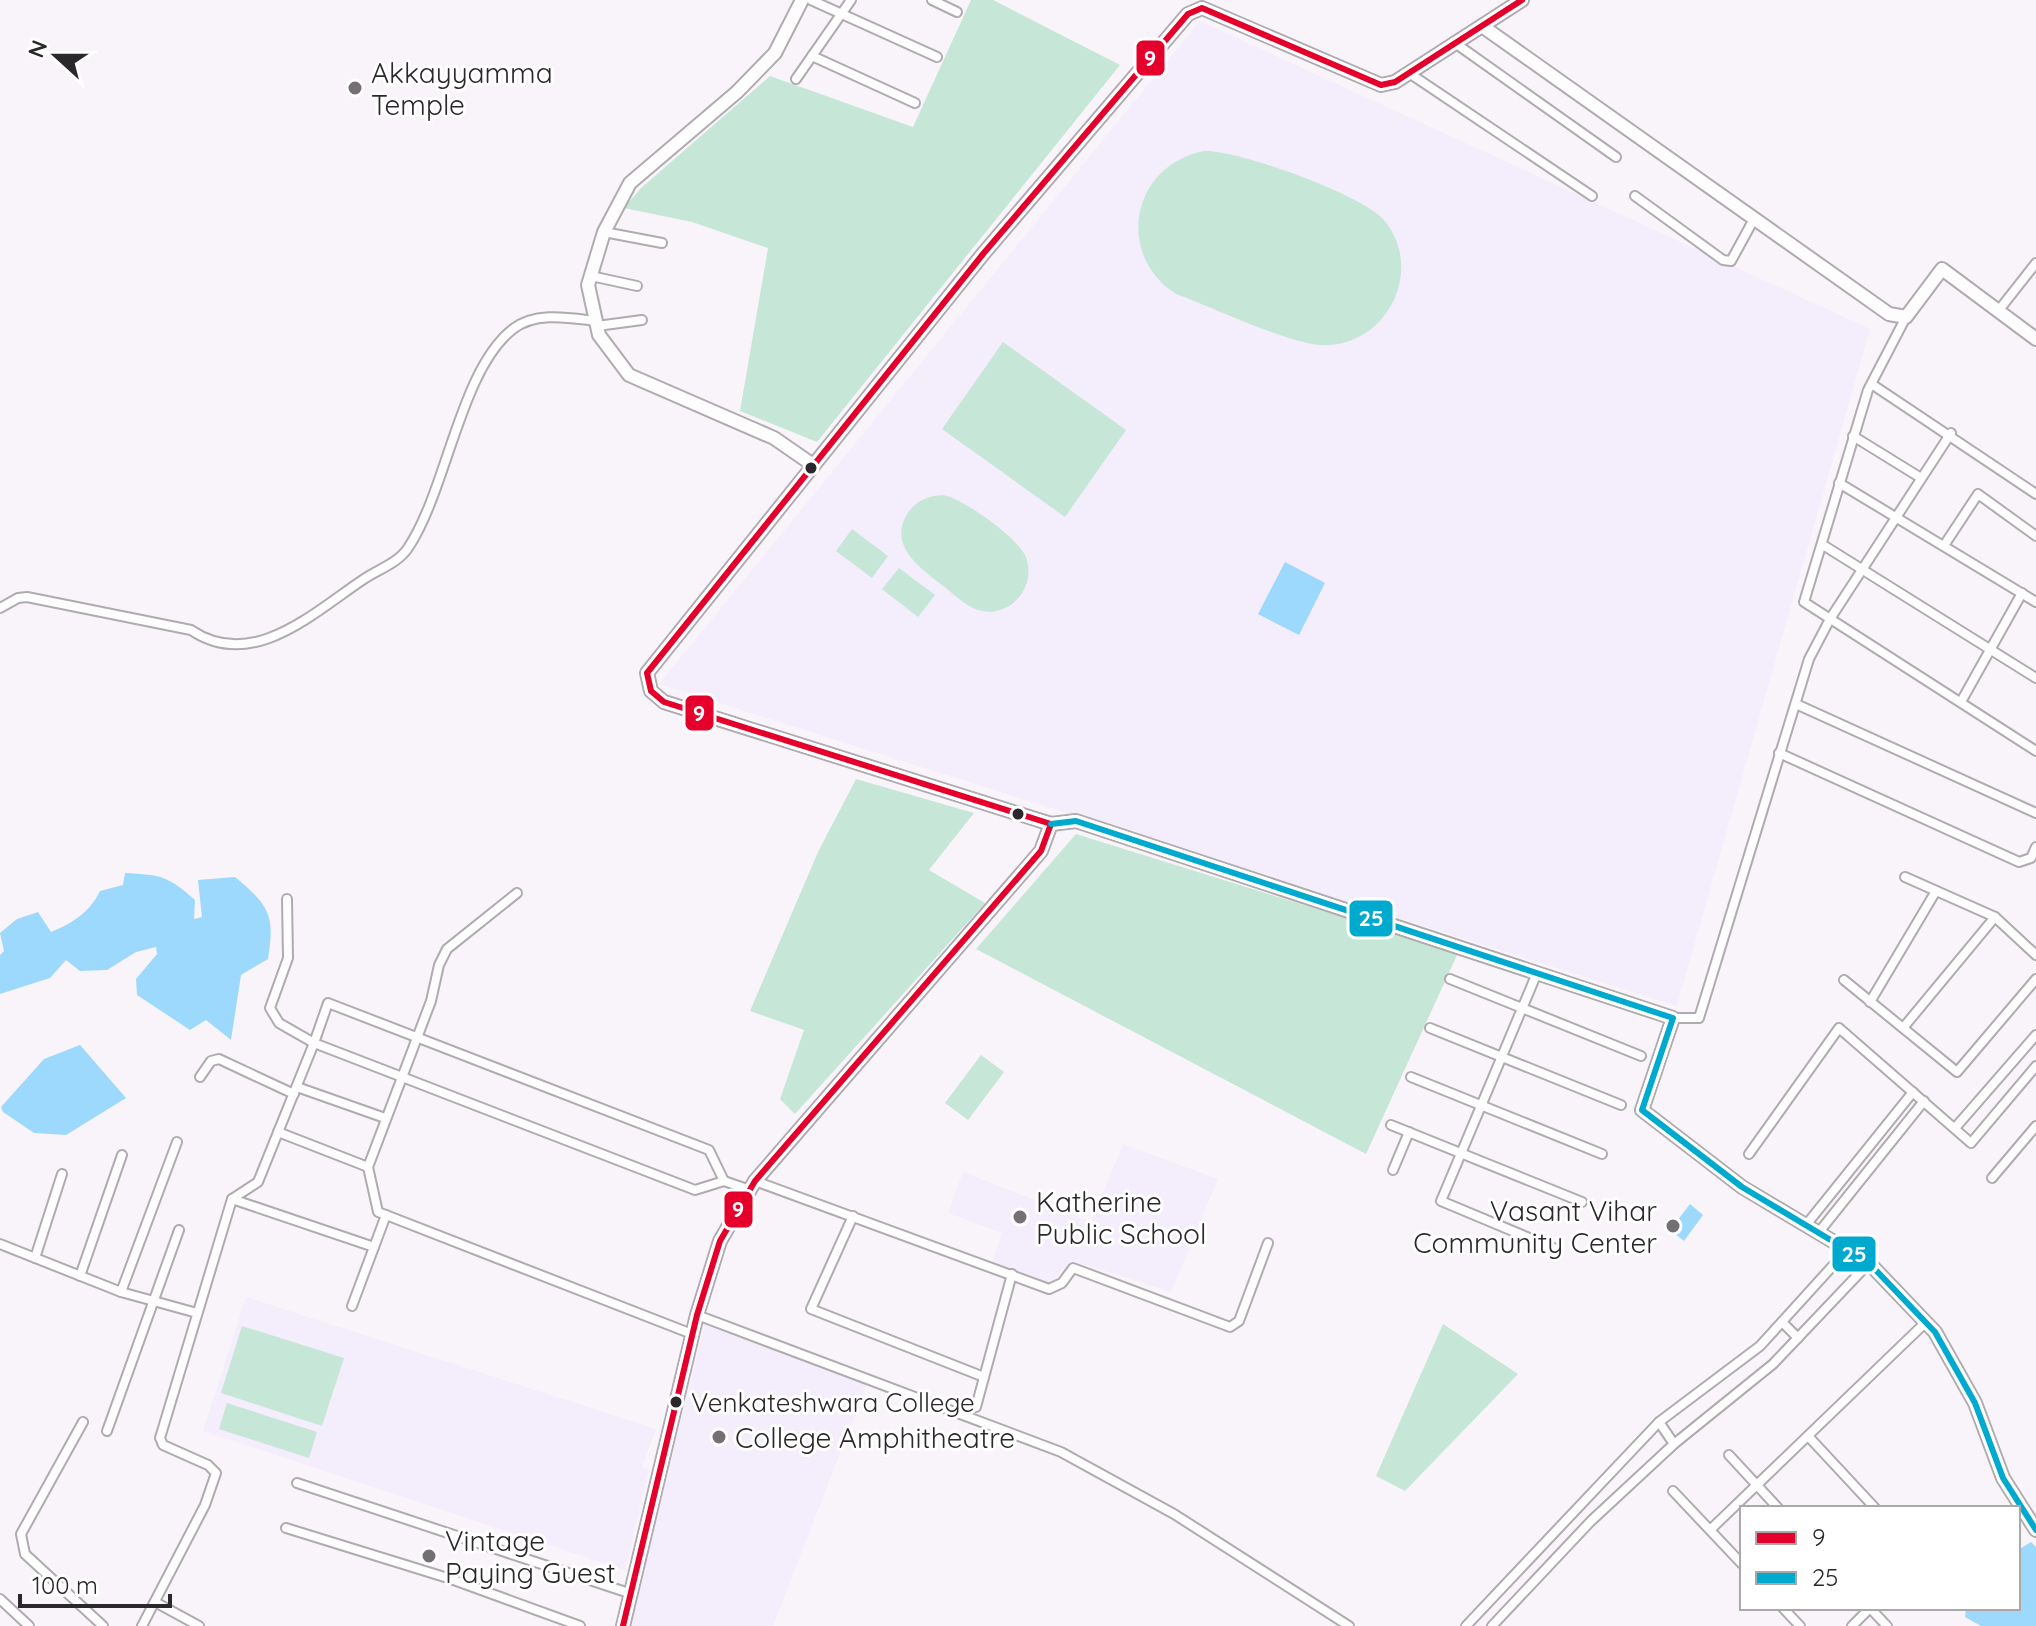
<svg xmlns="http://www.w3.org/2000/svg" width="2036" height="1626" font-family="Quicksand,sans-serif">
<rect width="100%" height="100%" fill="#f9f4f9"/>
<g fill="#f4edfb">
<polygon points="1200,21 1870,329 1677,1006 659,684"/>
<polygon points="1123,1144 1218,1179 1171,1292 1071,1260 1050,1284 992,1263 1002,1233 948,1213 963,1172 1091,1222"/>
<polygon points="246,1297 656,1429 642,1467 649,1470 625,1570 203,1431"/>
<polygon points="705,1325 868,1381 773,1626 629,1626"/>
</g>
<g fill="#c6e7d7">
<polygon points="971,0 993,0 1120,65 817,442 740,411 768,248 692,222 624,208 641,188 770,76 913,127"/>
<path d="M 1204,151 C 1236,149 1363,195 1384,220 C 1426,270 1386,349 1320,345 C 1285,342 1212,307 1176,294 C 1114,254 1132,165 1204,151 Z"/>
<polygon points="1003,342 1126,430 1065,517 942,429"/>
<path d="M 942,495 C 962,497 1016,537 1025,555 C 1038,584 1013,617 982,611 C 968,608 957,597 946,588 C 922,569 884,545 910,510 C 918,500 929,496 942,495 Z"/>
<polygon points="852,529 888,556 872,578 836,551"/>
<polygon points="899,568 935,595 918,617 882,589"/>
<polygon points="856,779 974,813 929,870 985,903 795,1114 780,1099 804,1030 750,1011 818,852"/>
<polygon points="1076,834 1458,953 1366,1154 976,949"/>
<polygon points="981,1055 1004,1072 968,1120 945,1103"/>
<polygon points="1443,1324 1518,1374 1405,1491 1376,1476"/>
<polygon points="242,1326 344,1358 322,1426 221,1393"/>
<polygon points="227,1403 317,1432 309,1458 219,1429"/>
</g>
<g fill="#9dd9fc">
<polygon points="1285,562 1325,583 1299,635 1258,614"/>
<path d="M 125,873 C 162,875 168,876 195,900 L 194,919 L 202,917 L 198,880 L 235,877 C 270,906 275,915 268,959 L 241,975 L 231,1040 L 206,1020 L 190,1030 L 137,995 L 136,979 L 157,954 L 156,947 L 136,952 L 107,970 L 80,971 L 66,960 L 50,978 L 0,994 L 0,955 L 4,951 L 0,933 L 17,919 L 38,912 L 51,932 C 73,923 90,912 100,891 L 123,885 Z"/>
<polygon points="80,1045 126,1098 66,1135 34,1133 3,1112 1,1107 44,1059"/>
<polygon points="1690,1204 1703,1215 1684,1241 1670,1230"/>
<polygon points="2031,1542 2036,1547 2036,1626 1981,1626 1965,1617 1966,1608 2018,1608 2018,1550"/>
</g>
<g fill="none" stroke-linecap="round" stroke-linejoin="round">
<defs>
<g id="street">
<polyline points="811,0 937,57"/>
<polyline points="932,0 957,12"/>
<polyline points="1455,43 1616,157"/>
<polyline points="812,56 915,103"/>
<polyline points="1409,73 1592,196"/>
<polyline points="796,79 851,0"/>
<polyline points="1635,196 1723,260 1731,261 1754,219"/>
<polyline points="604,232 662,243"/>
<polyline points="591,276 637,286"/>
<polyline points="1999,310 2036,263"/>
<polyline points="1906,317 1868,390 1804,602 2036,751"/>
<polyline points="597,326 642,320"/>
<polyline points="1873,385 2036,494"/>
<polyline points="1853,436 1921,478"/>
<polyline points="1839,483 2036,602"/>
<polyline points="1945,544 1978,494 2036,536"/>
<polyline points="1823,545 2036,678"/>
<path d="M 0,608 L 18,598 L 27,597 L 191,630 C 253,672 314,612 364,579 C 379,569 398,563 408,548 C 447,490 460,370 513,329 C 536,311 570,318 596,321"/>
<polyline points="1962,700 2022,593"/>
<polyline points="1796,704 2036,813"/>
<polyline points="1779,753 2019,862 2031,858 2036,847"/>
<polyline points="1905,877 1995,917 2036,955"/>
<polyline points="287,899 288,958 270,1008 279,1023 314,1043 328,1003 709,1150 724,1181"/>
<polyline points="1537,973 1441,1201 1558,1250"/>
<polyline points="1450,979 1641,1056"/>
<polyline points="1844,980 1957,1072 2036,979"/>
<polyline points="1870,1002 1936,891"/>
<polyline points="1673,1018 1699,1018 1809,659 1830,619 1951,433"/>
<polyline points="1430,1028 1621,1105"/>
<polyline points="1903,1028 1995,917"/>
<polyline points="200,1077 211,1061 219,1059 294,1094"/>
<polyline points="1411,1077 1602,1154"/>
<polyline points="297,1087 385,1118"/>
<polyline points="1391,1125 1582,1202"/>
<polyline points="1955,1128 2036,1035"/>
<polyline points="278,1132 368,1167 378,1212 386,1215 692,1334"/>
<polyline points="1749,1154 1839,1028 1971,1143 2036,1066"/>
<polyline points="368,1167 431,1001 439,965 447,949 517,893"/>
<polyline points="1393,1170 1409,1132"/>
<polyline points="1992,1178 2036,1126"/>
<polyline points="755,1181 1049,1289 1062,1283 1073,1268 1230,1327 1239,1321 1268,1243"/>
<polyline points="232,1199 374,1247"/>
<polyline points="853,1216 811,1309 984,1377"/>
<polyline points="1806,1225 1913,1092"/>
<polyline points="1819,1232 1924,1101"/>
<polyline points="0,1244 121,1292 197,1313"/>
<polyline points="35,1258 62,1174"/>
<polyline points="80,1276 122,1155"/>
<polyline points="121,1292 177,1142"/>
<polyline points="352,1306 386,1215"/>
<polyline points="697,1315 1061,1452 1174,1514 1349,1626"/>
<polyline points="1782,1322 1798,1338"/>
<polyline points="976,1407 1012,1274"/>
<polyline points="83,1422 21,1534 25,1554 103,1626"/>
<polyline points="1659,1422 1674,1444"/>
<polyline points="107,1431 179,1230"/>
<polyline points="1808,1436 1875,1508"/>
<polyline points="1729,1455 1778,1508"/>
<polyline points="297,1483 632,1594"/>
<polyline points="1673,1491 1742,1564"/>
<polyline points="286,1528 451,1579 580,1626"/>
<polyline points="1710,1530 1925,1323"/>
<polyline points="0,1599 29,1626"/>
<polyline points="155,1602 199,1626"/>
<polyline points="1783,1608 1800,1626"/>
<polyline points="1870,1608 1887,1626"/>
<polyline points="142,1626 205,1505 216,1473 208,1465 163,1445 160,1438 232,1199 258,1182 314,1043 695,1190 724,1181 750,1190"/>
<polyline points="1466,1626 1659,1422 1760,1346 1848,1249"/>
<polyline points="1492,1626 1591,1521 1674,1444 1773,1364 1869,1263"/>
<polyline points="1852,1626 1870,1608"/>
</g>
<g id="secondary">
<polyline points="802,0 775,53 737,92 630,183 604,232 588,285 599,335 629,375 774,438 813,465"/>
<polyline points="1482,26 1889,314 1906,317 1942,269 2036,339"/>
<polyline points="1051,824 1076,821 1673,1018 1642,1110 1742,1187 1869,1263 1935,1332 1975,1403 2003,1478 2036,1530"/>
<polyline points="623,1626 697,1315 720,1241 755,1181 1041,851 1051,824 664,702 651,691 647,673 983,254 1188,14 1202,8 1381,85 1395,82 1522,0"/>
</g>
</defs>
<use href="#street" stroke="#afabaf" stroke-width="12"/>
<use href="#secondary" stroke="#afabaf" stroke-width="16"/>
<use href="#street" stroke="#fefdfe" stroke-width="8"/>
<use href="#secondary" stroke="#fefdfe" stroke-width="12"/>
<defs>
<polyline id="bus-1" points="623,1626 697,1315 720,1241 755,1181 1041,851 1051,824 664,702 651,691 647,673 983,254 1188,14 1202,8 1381,85 1395,82 1522,0"/>
<polyline id="bus-2" points="1051,824 1076,821 1673,1018 1642,1110 1742,1187 1869,1263 1935,1332 1975,1403 2003,1478 2036,1530"/>
</defs>
<use href="#bus-1" stroke="#fff" stroke-width="12"/>
<use href="#bus-2" stroke="#fff" stroke-width="12"/>
<use href="#bus-1" stroke="#e4002b" stroke-width="6"/>
<use href="#bus-2" stroke="#00a9ce" stroke-width="6"/>
</g>
<g fill="#736f73" stroke="#fff" stroke-width="3">
<circle cx="355" cy="88" r="8"/>
<circle cx="1020" cy="1217" r="8"/>
<circle cx="1673" cy="1226" r="8"/>
<circle cx="719" cy="1437" r="8"/>
<circle cx="429" cy="1556" r="8"/>
</g>
<g fill="#2b282b" stroke="#fff" stroke-width="3">
<circle cx="811" cy="468" r="7"/>
<circle cx="1018" cy="814" r="7"/>
<circle cx="676" cy="1402" r="7"/>
</g>
<g text-anchor="middle" dominant-baseline="central" stroke-width="6" stroke-linejoin="round" paint-order="stroke">
<g font-size="26" fill="#2b282b" stroke="#fff" text-anchor="start">
<text x="691" y="1402">Venkateshwara College</text>
</g>
<g font-size="28" fill="#2b282b" stroke="#fff" text-anchor="start">
<text x="371" y="72">Akkayyamma<tspan x="371" dy="32">Temple</tspan></text>
<text x="1036" y="1201">Katherine<tspan x="1036" dy="32">Public School</tspan></text>
<text x="1657" y="1210" text-anchor="end">Vasant Vihar<tspan x="1657" dy="32">Community Center</tspan></text>
<text x="735" y="1437">College Amphitheatre</text>
<text x="445" y="1540">Vintage<tspan x="445" dy="32">Paying Guest</tspan></text>
</g>
</g>
<g stroke="#fff" stroke-width="3">
<rect x="1135" y="39" width="31" height="38" rx="8" fill="#e4002b"/>
<rect x="684" y="694" width="31" height="38" rx="8" fill="#e4002b"/>
<rect x="1348" y="899" width="46" height="39" rx="8" fill="#00a9ce"/>
<rect x="723" y="1190" width="31" height="39" rx="8" fill="#e4002b"/>
<rect x="1831" y="1235" width="46" height="38" rx="8" fill="#00a9ce"/>
</g>
<g font-size="22" text-anchor="middle" font-weight="bold" fill="#fff">
<text x="1150" y="66">9</text>
<text x="699" y="721">9</text>
<text x="1371" y="926">25</text>
<text x="738" y="1217">9</text>
<text x="1854" y="1262">25</text>
</g>
<rect x="1740" y="1506" width="280" height="104" fill="#ffffff" stroke="#aaa9aa" stroke-width="2"/>
<rect x="1756" y="1532" width="40" height="12" fill="#e4002b" stroke="#aaa9aa" stroke-width="2"/>
<text x="1812" y="1546" font-size="24" fill="#2b282b">9</text>
<rect x="1756" y="1572" width="40" height="12" fill="#00a9ce" stroke="#aaa9aa" stroke-width="2"/>
<text x="1812" y="1586" font-size="24" fill="#2b282b">25</text>
<g transform="translate(56 56) rotate(291)" stroke="#ffffff" stroke-width="6" paint-order="stroke">
<path d="M0-6L14 30L0 20L-14 30Z" fill="#2b282b"/>
<text y="-12" font-size="22" font-weight="bold" text-anchor="middle" fill="#2b282b">N</text>
</g>
<path d="M20 1594v12h150v-12" fill="none" stroke="#2b282b" stroke-width="4"/>
<text x="32" y="1594" font-size="24" fill="#2b282b" stroke="#ffffff" stroke-width="6" paint-order="stroke">100 m</text>
</svg>
